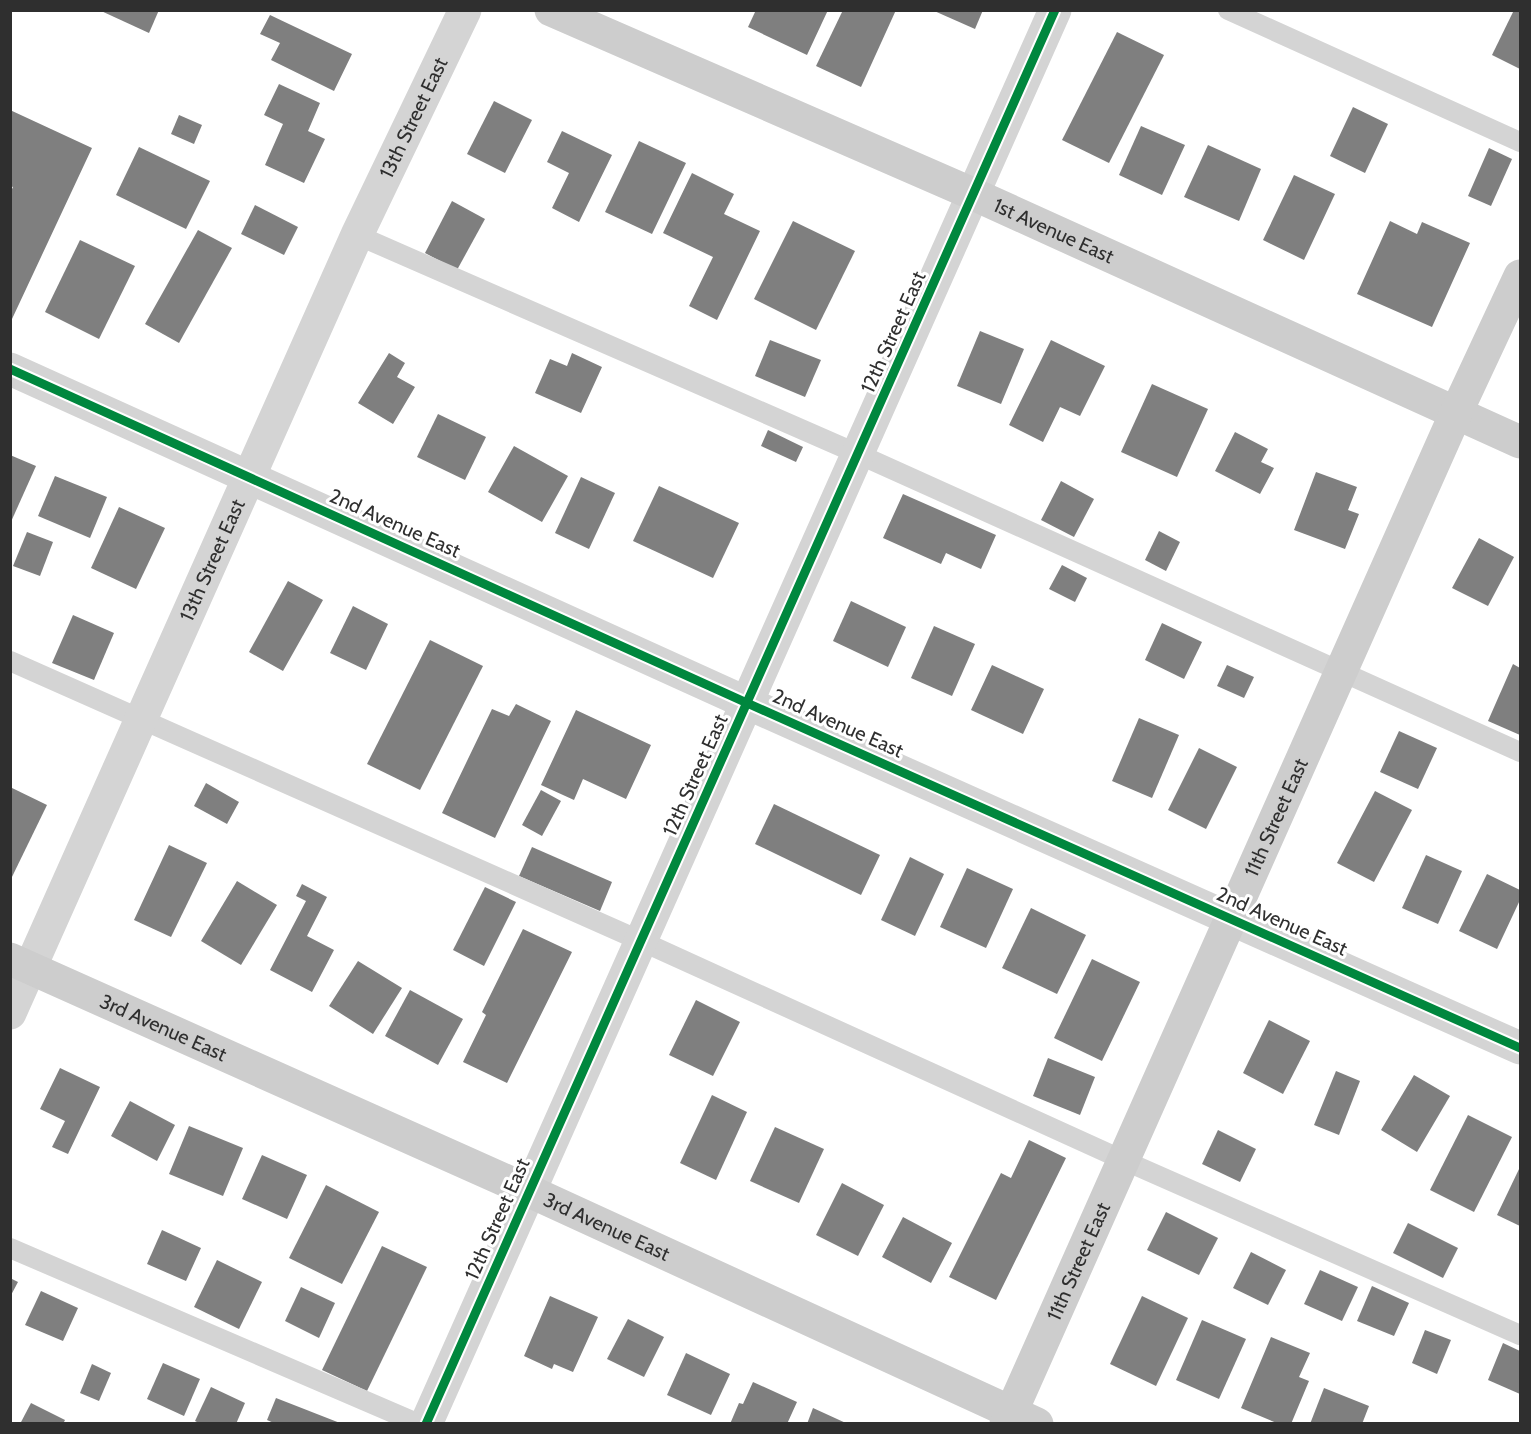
<svg xmlns="http://www.w3.org/2000/svg" width="1531" height="1434" font-family="Cabin,sans-serif">
<rect width="100%" height="100%" fill="#fff"/>
<g fill="#7f7f7f">
<polygon points="99,10 159,10 149,33"/>
<polygon points="756,10 828,10 807,55 748,27"/>
<polygon points="843,10 896,10 861,87 816,66"/>
<polygon points="932,10 983,10 975,29"/>
<polygon points="1514,10 1520,10 1520,69 1492,55"/>
<polygon points="270,15 352,54 334,91 271,60 280,43 260,34"/>
<polygon points="1117,32 1164,55 1109,163 1062,140"/>
<polygon points="279,84 320,103 308,131 325,139 304,183 265,165 283,124 264,115"/>
<polygon points="494,101 532,120 505,173 467,154"/>
<polygon points="1353,107 1388,124 1365,173 1330,156"/>
<polygon points="10,110 92,148 12,319 10,318 10,193 13,187 10,186"/>
<polygon points="179,115 202,125 194,144 171,134"/>
<polygon points="1141,126 1185,145 1162,195 1119,175"/>
<polygon points="562,131 612,155 579,222 552,208 569,173 547,162"/>
<polygon points="639,141 686,163 652,234 605,212"/>
<polygon points="1208,145 1261,169 1239,221 1184,197"/>
<polygon points="139,147 210,181 186,229 116,195"/>
<polygon points="1489,148 1512,159 1491,206 1468,196"/>
<polygon points="692,173 734,194 724,214 760,231 717,320 689,306 713,257 663,233"/>
<polygon points="1294,175 1335,194 1304,260 1263,240"/>
<polygon points="452,201 485,219 457,270 425,253"/>
<polygon points="255,205 298,227 284,255 241,234"/>
<polygon points="793,221 855,251 816,330 754,299"/>
<polygon points="1390,221 1417,234 1422,222 1470,243 1432,327 1357,294"/>
<polygon points="198,230 232,248 179,343 145,324"/>
<polygon points="80,240 135,266 99,339 45,312"/>
<polygon points="980,331 1024,349 1001,404 957,386"/>
<polygon points="770,340 821,360 805,397 755,376"/>
<polygon points="1051,340 1105,366 1080,416 1060,407 1043,442 1009,425"/>
<polygon points="389,353 405,363 397,377 415,387 393,424 358,403"/>
<polygon points="572,353 602,367 581,413 535,393 550,359 567,366"/>
<polygon points="1152,384 1208,409 1177,477 1121,452"/>
<polygon points="438,414 486,437 465,480 417,457"/>
<polygon points="768,430 803,447 796,462 761,446"/>
<polygon points="1235,432 1268,449 1261,462 1274,468 1260,494 1215,471"/>
<polygon points="514,446 568,476 542,522 488,492"/>
<polygon points="10,455 36,466 10,524"/>
<polygon points="1316,472 1357,487 1348,510 1359,514 1345,549 1294,530"/>
<polygon points="55,476 107,497 90,538 38,516"/>
<polygon points="581,477 615,493 589,549 555,533"/>
<polygon points="1061,481 1094,499 1074,537 1041,520"/>
<polygon points="659,486 739,523 713,578 633,541"/>
<polygon points="903,494 996,535 981,569 946,553 941,564 883,538"/>
<polygon points="119,507 165,528 136,589 91,568"/>
<polygon points="1159,531 1180,542 1166,571 1145,560"/>
<polygon points="27,532 53,542 40,576 13,566"/>
<polygon points="1479,538 1514,557 1488,606 1452,588"/>
<polygon points="1062,565 1087,578 1075,602 1049,589"/>
<polygon points="288,581 323,600 283,671 249,652"/>
<polygon points="851,601 906,627 888,667 833,641"/>
<polygon points="353,606 388,624 366,670 330,653"/>
<polygon points="73,615 114,633 94,680 52,663"/>
<polygon points="1162,623 1202,642 1184,679 1145,660"/>
<polygon points="934,626 975,644 952,696 911,678"/>
<polygon points="430,640 483,666 420,790 367,764"/>
<polygon points="1513,664 1520,668 1520,735 1488,721"/>
<polygon points="992,665 1044,689 1023,734 971,710"/>
<polygon points="1227,665 1254,677 1244,698 1217,686"/>
<polygon points="516,704 551,721 495,838 442,813 492,709 509,716"/>
<polygon points="576,710 651,745 626,799 583,779 574,800 541,785"/>
<polygon points="1139,718 1179,735 1152,798 1112,781"/>
<polygon points="1399,731 1437,748 1418,789 1380,772"/>
<polygon points="1199,748 1237,767 1206,829 1168,810"/>
<polygon points="206,783 239,802 227,824 194,806"/>
<polygon points="10,787 47,805 10,881"/>
<polygon points="541,790 561,801 542,836 522,825"/>
<polygon points="1375,791 1412,810 1374,882 1337,863"/>
<polygon points="774,804 880,855 861,895 755,844"/>
<polygon points="169,845 207,863 171,937 134,920"/>
<polygon points="532,847 612,882 600,911 519,876"/>
<polygon points="1426,855 1462,871 1438,924 1402,908"/>
<polygon points="910,857 944,874 915,936 881,920"/>
<polygon points="967,868 1013,889 986,948 940,927"/>
<polygon points="1487,874 1520,890 1520,900 1497,949 1459,931"/>
<polygon points="237,881 277,905 241,965 201,941"/>
<polygon points="302,884 327,897 307,936 334,950 312,992 270,970 306,901 296,896"/>
<polygon points="485,887 516,902 484,966 453,950"/>
<polygon points="1031,908 1086,935 1057,994 1002,968"/>
<polygon points="523,929 572,952 507,1083 463,1062 486,1015 482,1012"/>
<polygon points="1092,959 1140,982 1102,1061 1054,1038"/>
<polygon points="358,961 402,988 373,1034 329,1006"/>
<polygon points="410,990 463,1019 438,1065 385,1036"/>
<polygon points="696,1000 740,1022 713,1076 669,1055"/>
<polygon points="1269,1020 1310,1041 1283,1094 1243,1073"/>
<polygon points="1048,1058 1095,1077 1080,1115 1033,1096"/>
<polygon points="60,1068 100,1087 68,1154 52,1147 65,1121 40,1109"/>
<polygon points="1336,1071 1360,1081 1339,1135 1314,1125"/>
<polygon points="1414,1075 1450,1096 1417,1152 1381,1130"/>
<polygon points="712,1095 747,1112 716,1180 680,1163"/>
<polygon points="130,1101 175,1125 157,1161 111,1136"/>
<polygon points="1468,1115 1512,1137 1474,1212 1430,1190"/>
<polygon points="189,1126 243,1148 223,1196 169,1174"/>
<polygon points="775,1127 824,1149 799,1203 750,1181"/>
<polygon points="1218,1130 1256,1149 1240,1182 1202,1164"/>
<polygon points="1029,1140 1066,1158 996,1300 949,1277 1001,1173 1011,1178"/>
<polygon points="262,1155 307,1175 287,1219 242,1199"/>
<polygon points="1520,1167 1520,1226 1497,1215"/>
<polygon points="842,1183 884,1205 858,1256 816,1235"/>
<polygon points="326,1185 379,1212 342,1284 289,1258"/>
<polygon points="1166,1212 1218,1238 1199,1275 1147,1250"/>
<polygon points="903,1217 952,1243 931,1283 882,1257"/>
<polygon points="1408,1223 1458,1248 1443,1278 1393,1253"/>
<polygon points="162,1230 201,1248 186,1281 147,1264"/>
<polygon points="382,1246 427,1267 367,1391 322,1370"/>
<polygon points="1251,1252 1286,1270 1268,1305 1233,1288"/>
<polygon points="217,1260 262,1282 239,1329 194,1307"/>
<polygon points="1320,1270 1358,1287 1342,1321 1304,1304"/>
<polygon points="10,1278 18,1282 10,1297"/>
<polygon points="1372,1286 1409,1303 1394,1336 1357,1321"/>
<polygon points="301,1287 335,1303 319,1338 285,1321"/>
<polygon points="41,1291 78,1308 63,1341 25,1325"/>
<polygon points="550,1296 598,1317 573,1372 554,1364 552,1369 524,1356"/>
<polygon points="1142,1296 1188,1318 1156,1386 1110,1364"/>
<polygon points="628,1319 664,1337 644,1377 607,1359"/>
<polygon points="1202,1320 1246,1339 1219,1399 1176,1380"/>
<polygon points="1425,1330 1451,1340 1437,1374 1412,1363"/>
<polygon points="1271,1337 1310,1353 1299,1377 1309,1381 1291,1424 1279,1424 1241,1408"/>
<polygon points="1503,1343 1520,1351 1520,1394 1488,1380"/>
<polygon points="686,1353 730,1374 711,1415 667,1395"/>
<polygon points="163,1363 200,1379 184,1416 147,1399"/>
<polygon points="92,1364 111,1373 99,1401 80,1393"/>
<polygon points="753,1382 797,1402 787,1424 730,1424 739,1403 743,1404"/>
<polygon points="211,1387 245,1403 236,1424 201,1424 195,1421"/>
<polygon points="1324,1388 1369,1406 1362,1424 1310,1424"/>
<polygon points="276,1398 340,1423 340,1424 276,1424 267,1420"/>
<polygon points="31,1403 65,1420 63,1424 20,1424"/>
<polygon points="813,1408 848,1424 807,1424"/>
</g>
<g fill="none" stroke-linecap="round" stroke-linejoin="round">
<g stroke="#d4d4d4" stroke-width="20">
<polyline points="1228,10 1520,142"/>
<polyline points="357,235 858,454 1520,752"/>
<polyline points="10,661 641,941 1123,1160 1520,1335"/>
<polyline points="10,1248 419,1424"/>
</g>
<g stroke="#d4d4d4" stroke-width="33">
<polyline points="10,369 747,703 1520,1048"/>
<path id="s1" d="M 10,1013 L 357,235 L 465,10"/>
<polyline points="426,1424 1055,10"/>
</g>
<g stroke="#cdcdcd" stroke-width="33">
<path id="s2" d="M 551,10 L 973,194 L 1520,442"/>
<path id="s3" d="M 10,959 L 529,1191 L 1037,1424"/>
<path id="s4" d="M 1006,1424 L 1456,413 L 1520,276"/>
</g>
<defs>
<g id="cycleway">
<polyline points="10,369 747,703 1520,1048"/>
<polyline points="426,1424 1055,10"/>
</g>
</defs>
<use href="#cycleway" stroke="#fff" stroke-width="13"/>
<use href="#cycleway" stroke="#00873e" stroke-width="9"/>
</g>
<g text-anchor="middle" dominant-baseline="central" stroke-width="6" stroke-linejoin="round" paint-order="stroke">
<g font-size="20" fill="#2f2f2f" stroke="#fff">
<text stroke="none"><textPath href="#s1" startOffset="982">13th Street East</textPath></text>
<text stroke="none"><textPath href="#s2" startOffset="549">1st Avenue East</textPath></text>
<text transform="translate(893 332) rotate(-66)">12th Street East</text>
<text transform="translate(395 523) rotate(24)">2nd Avenue East</text>
<text stroke="none"><textPath href="#s1" startOffset="496">13th Street East</textPath></text>
<text transform="translate(838 723) rotate(24)">2nd Avenue East</text>
<text transform="translate(695 775) rotate(-66)">12th Street East</text>
<text stroke="none"><textPath href="#s4" startOffset="664">11th Street East</textPath></text>
<text transform="translate(1282 921) rotate(24)">2nd Avenue East</text>
<text stroke="none"><textPath href="#s3" startOffset="168">3rd Avenue East</textPath></text>
<text transform="translate(497 1219) rotate(-66)">12th Street East</text>
<text stroke="none"><textPath href="#s3" startOffset="654">3rd Avenue East</textPath></text>
<text stroke="none"><textPath href="#s4" startOffset="178">11th Street East</textPath></text>
</g>
</g>
<rect width="1531" height="1434" fill="none" stroke="#2f2f2f" stroke-width="24"/>
</svg>
